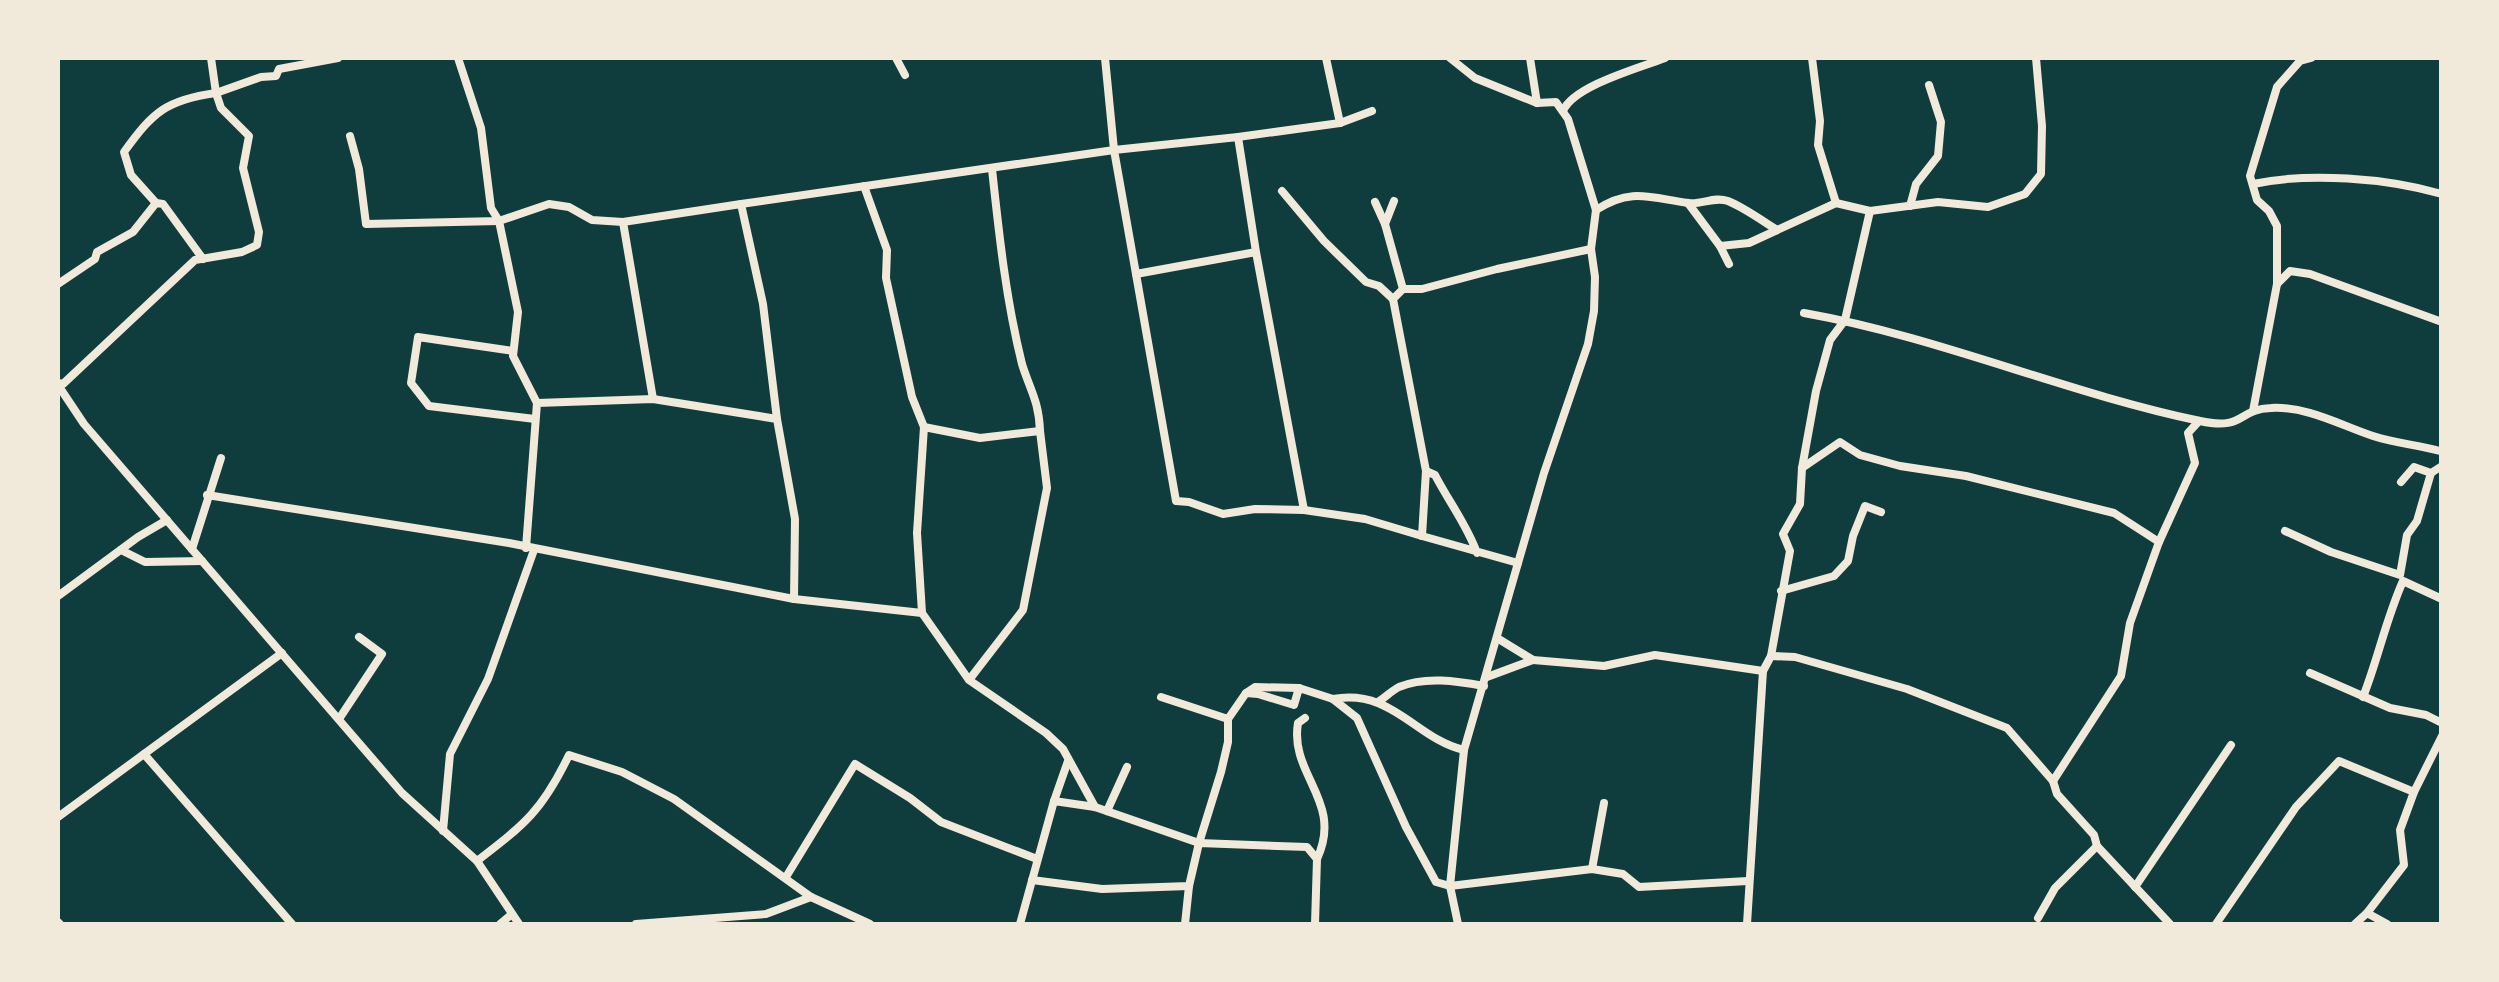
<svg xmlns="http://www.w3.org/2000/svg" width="2499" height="982" font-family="'Work Sans',sans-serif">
<rect width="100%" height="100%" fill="#0f3d3e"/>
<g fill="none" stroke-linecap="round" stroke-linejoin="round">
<g stroke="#f1e9da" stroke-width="8">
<polyline points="896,58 905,75"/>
<polyline points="1326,58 1340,123"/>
<polyline points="1450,58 1475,78 1537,103"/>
<polyline points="1812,58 1820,121 1818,145 1836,203"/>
<path d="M 1563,111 C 1573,86 1639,68 1665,58"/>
<polyline points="350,136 359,169 366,224 499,221 491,208 481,128 458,58"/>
<polyline points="1238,137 1340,123 1372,111"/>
<path d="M 992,169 C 999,234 1006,300 1022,364 C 1030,390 1039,401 1040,431"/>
<path d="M 2253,184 C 2309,172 2386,178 2442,194"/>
<polyline points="864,186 887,250 886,278 912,397 924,427"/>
<polyline points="1282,191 1324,241 1366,282 1379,286 1393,299"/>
<polyline points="1394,201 1385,224 1403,289"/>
<polyline points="1375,202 1385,224"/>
<path d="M 156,203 L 131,175 L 124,152 C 153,112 166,100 216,93 L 211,58"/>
<polyline points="1688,203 1720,246 1749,243 1836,203 1870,211 1938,202 1988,207 2025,194 2041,174 2042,126 2036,58"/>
<polyline points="741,204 1114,150 1105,58"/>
<polyline points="1910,206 1916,184 1938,156 1941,122 1929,85"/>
<path d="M 1596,210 C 1631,187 1651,198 1688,203 C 1702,205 1714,196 1728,201 C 1745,208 1761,220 1777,230"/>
<polyline points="1720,246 1729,264"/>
<polyline points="1256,252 1136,274 1114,150 1238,137 1256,252 1304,510"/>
<polyline points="1136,274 1176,501 1189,502 1223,514 1255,509 1304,510 1365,519 1422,536"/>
<polyline points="58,284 95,259 97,252 133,232 156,203 163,204 203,259"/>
<polyline points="2277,284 2277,226 2269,211 2257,200 2250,176 2277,87 2300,61 2311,58"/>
<path d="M 1804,313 C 1939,337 2066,393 2200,421 C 2245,431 2237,409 2271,408 C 2307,406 2340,425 2373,436 C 2394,443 2418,445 2440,451"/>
<polyline points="513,351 418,337 411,383 429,406 535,419"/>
<polyline points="58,383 63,384 195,260 242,252 257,245 259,232 243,168 249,136 221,108 216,93 261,77 276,76 279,69 338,58"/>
<polyline points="58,385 84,424 402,793 477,861 519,924"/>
<polyline points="653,399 623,222 741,204 763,304 777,419"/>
<polyline points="537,403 513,356 518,312 499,221 549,204 569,207 592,220 623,222"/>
<polyline points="2253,411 2277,284 2290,271 2310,274 2442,322"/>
<polyline points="1802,468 1840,442 1860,455 1900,466 1966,476 2114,513 2159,542"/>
<polyline points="1426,471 1393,299 1403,289 1422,289 1497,269 1591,249"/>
<polyline points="2401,482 2414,467 2431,473 2442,466"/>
<polyline points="207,495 509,543 794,599 922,613"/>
<polyline points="2285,531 2331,552 2400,575 2407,535 2417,521 2431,473"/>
<polyline points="526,548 537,403 653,399 777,419 795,519 794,599"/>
<polyline points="192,549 221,458"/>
<polyline points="121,550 145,562 202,561"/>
<path d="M 1477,553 C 1467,525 1449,502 1435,475 L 1426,471 L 1422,536 L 1518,563"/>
<polyline points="1781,591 1834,576 1848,561 1853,536 1865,506 1881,512"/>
<polyline points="58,596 138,537 167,520"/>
<polyline points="1497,638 1533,660 1604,666 1655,655 1763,671"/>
<polyline points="1771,656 1795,657 1907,689 2007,728 2053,781 2057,794 2094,835 2097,846 2170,924"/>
<polyline points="2310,673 2390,708 2426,715 2442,723"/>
<polyline points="1487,677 1533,660"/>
<polyline points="969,680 1023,610 1047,488 1040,431 980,438 924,427 917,533 922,613 969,680 1046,733 1063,749 1095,807"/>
<polyline points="1246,693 1255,687 1299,688"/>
<polyline points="1161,697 1228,719"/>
<path d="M 2363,697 C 2378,659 2386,619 2403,581 L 2442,599"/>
<path d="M 1333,699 C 1392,688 1416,739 1464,750"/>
<path d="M 1378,702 C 1386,697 1391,691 1399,687 C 1425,676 1457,681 1484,686"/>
<path d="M 1305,718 L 1298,723 C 1289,775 1344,801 1317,859"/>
<polyline points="339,719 382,654 359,637"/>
<polyline points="144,754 292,924"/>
<polyline points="2053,781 2121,676 2130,623 2159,542 2195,463 2188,433 2199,421"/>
<polyline points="1054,801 1068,761"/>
<polyline points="1107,811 1127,767"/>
<polyline points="58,817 282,653"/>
<polyline points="443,831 450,754 488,679 534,550"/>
<path d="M 477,861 C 525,824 542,811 569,755 L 622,772 L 674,799 L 811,897 L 870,924"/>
<polyline points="1592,869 1604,803"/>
<polyline points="786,877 855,764 910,798 941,822 1037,859"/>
<polyline points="1032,880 1102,889 1189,886 1199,843 1307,847 1317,859 1315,924"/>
<polyline points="2135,887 2231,745"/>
<polyline points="2367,913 2404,865 2400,830 2414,792"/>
<polyline points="2038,918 2055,888 2097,846"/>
<polyline points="58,922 60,924"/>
<polyline points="500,924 512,914"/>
<polyline points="636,924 766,914 811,897"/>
<polyline points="1020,924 1054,801 1095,807 1199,843 1221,772 1228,742 1228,719 1246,693 1258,694 1294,705 1299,688 1333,699 1357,718 1406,827 1436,882 1450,886 1592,869 1623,874 1639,887 1748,881"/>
<polyline points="1185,924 1189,886"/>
<polyline points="1458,924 1450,886 1464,750 1544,473 1588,344 1594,311 1595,277 1591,249 1596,210 1568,119 1556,102 1537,103 1530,58"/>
<polyline points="1747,924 1763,671 1771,656 1790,551 1783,534 1800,504 1802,468 1816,391 1830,340 1845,320 1870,211"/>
<polyline points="2216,924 2296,807 2339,761 2414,792 2442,736"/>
<polyline points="2355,924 2367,913 2387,924"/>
</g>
</g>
<rect width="2499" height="982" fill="none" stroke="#f1e9da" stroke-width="120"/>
</svg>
